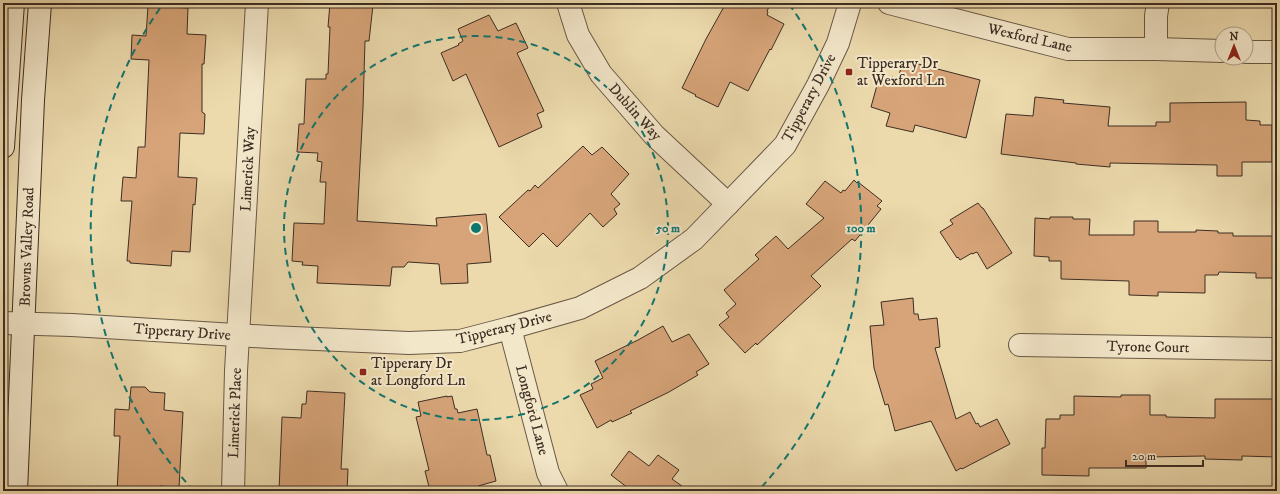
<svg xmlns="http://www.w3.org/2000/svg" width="1280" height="494" font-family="'IM FELL DW Pica',serif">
<rect width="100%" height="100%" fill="#ecdaad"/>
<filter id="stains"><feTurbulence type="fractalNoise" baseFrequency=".005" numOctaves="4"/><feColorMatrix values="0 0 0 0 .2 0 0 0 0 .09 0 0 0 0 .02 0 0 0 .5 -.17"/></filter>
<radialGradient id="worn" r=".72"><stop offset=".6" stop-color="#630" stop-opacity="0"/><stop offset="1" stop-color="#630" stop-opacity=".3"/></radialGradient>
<g fill="#d6a478" stroke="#3d2d23">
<polygon points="330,3 370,3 370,5 373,5 369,41 365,41 363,108 357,221 437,226 436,218 486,214 491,262 467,264 468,283 441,284 439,264 408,262 404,267 392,267 390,286 317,283 318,266 302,265 303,262 292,261 294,223 324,224 326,182 320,182 322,162 317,161 318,153 297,152 299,124 304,124 306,79 326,79 326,74 328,74 330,27 328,27"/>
<polygon points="726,3 771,3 767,11 768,12 767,15 784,24 771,50 770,49 748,91 730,82 718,107 695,96 696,95 682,88 706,39"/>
<polygon points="148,6 188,8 187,34 206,35 204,64 202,64 202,112 205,114 204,134 180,133 178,177 197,178 195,205 193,204 190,252 172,251 171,266 130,263 130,261 127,261 132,201 121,201 123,177 136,178 138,147 145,147 149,60 131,59 132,35 146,36"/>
<polygon points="489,15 498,31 516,23 528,48 517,53 544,111 537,114 542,127 499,147 466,74 453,81 441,53 459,45 458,44 463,41 458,29"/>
<polygon points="903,60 980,80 966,138 915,125 913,132 886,126 890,113 871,107 879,78 891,81 892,77 898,79"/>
<polygon points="1035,97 1064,100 1063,103 1110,107 1108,126 1156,126 1156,122 1170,122 1170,103 1246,102 1246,120 1260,121 1260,125 1272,125 1272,162 1242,162 1242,176 1217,176 1217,165 1110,163 1110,167 1076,164 1076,163 1001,154 1006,114 1033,116"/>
<polygon points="583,146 592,155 602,147 629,174 611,194 620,204 614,209 617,214 603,227 590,213 557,247 543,233 529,247 499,217 528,190 530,191 535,185 538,188"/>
<polygon points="854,180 857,183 858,182 882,201 877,206 881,209 855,241 852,239 811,276 821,286 757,345 756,343 745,353 719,325 729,317 726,313 736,304 724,290 759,259 755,255 776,236 788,249 824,218 806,204 825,181 841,193 843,190 845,191"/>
<polygon points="978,203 982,208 983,208 1012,253 987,269 977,252 972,254 972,253 960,260 958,257 957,258 940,232 953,224 950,220"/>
<polygon points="1050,217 1073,217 1073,219 1090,219 1089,235 1134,235 1134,221 1158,221 1158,232 1196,232 1196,230 1218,231 1218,233 1233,233 1233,236 1277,236 1277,278 1256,278 1256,273 1219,272 1218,275 1205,275 1205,293 1158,292 1158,296 1129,295 1129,281 1061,279 1061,261 1049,261 1049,257 1034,256 1035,218 1050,219"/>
<polygon points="913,298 914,314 918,314 919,320 937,318 940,347 935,348 956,419 970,412 976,424 978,423 980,427 997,419 1010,444 962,469 961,468 956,471 931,421 895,431 888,404 885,405 874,368 870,326 884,325 881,302"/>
<polygon points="663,326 672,342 689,334 709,364 696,372 698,375 669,392 630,411 632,413 612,422 611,420 597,428 580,395 593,389 591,384 603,378 595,361 638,340"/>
<polygon points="131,387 145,387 150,392 165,393 164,410 183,412 179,488 160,486 160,491 117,491 120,436 114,436 115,409 129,410"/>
<polygon points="307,391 345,393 341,469 348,469 347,491 279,491 282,417 301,418 302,404 306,404"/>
<polygon points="1121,395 1150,395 1150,415 1166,415 1166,417 1215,418 1215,399 1277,399 1277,457 1242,456 1242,460 1205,459 1205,456 1146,457 1146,468 1089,468 1089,476 1042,475 1042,448 1045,448 1046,419 1060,419 1060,415 1074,415 1074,396 1121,397"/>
<polygon points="447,396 447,397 452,396 455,409 457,409 458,413 477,409 487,455 490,455 496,481 478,486 479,491 430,491 425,471 429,470 416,417 421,416 418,402"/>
<polygon points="629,451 649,466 658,455 679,470 672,479 689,491 632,491 611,475"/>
</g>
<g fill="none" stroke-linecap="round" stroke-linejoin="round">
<defs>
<g id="minor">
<polyline points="568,3 578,35 601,74 654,135 728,204"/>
<polyline points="889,3 1068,49 1156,49 1222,51"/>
<polyline points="1156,49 1156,16 1158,3"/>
<polyline points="1246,52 1277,52"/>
<polyline points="3,323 72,325 270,337 409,343 460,341 510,328 580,308 640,278 694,239 785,145 818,85 838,43 850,3"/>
<polyline points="510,328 548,473 557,491"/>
<polyline points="1020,345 1277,349"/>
<polyline points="233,491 236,371 257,3"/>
</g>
<g id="secondary">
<polyline points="3,147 13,3"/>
<polyline points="16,491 33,100 40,3"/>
</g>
</defs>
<use href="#minor" stroke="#695846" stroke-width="24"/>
<use href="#secondary" stroke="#3d2d23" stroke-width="24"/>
<use href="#minor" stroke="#f3e7ca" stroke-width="22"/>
<use href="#secondary" stroke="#f3e7ca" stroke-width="22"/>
</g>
<g fill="none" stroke="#0f766e" stroke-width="2" stroke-dasharray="7 5">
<circle cx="476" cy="228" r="192"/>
<path d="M194 491A385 385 0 0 1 163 4M789 4A385 385 0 0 1 758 491"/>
</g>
<g fill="#8f2418" stroke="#f3e7ca" stroke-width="1.5">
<rect x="845" y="68" width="8" height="8" rx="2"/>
<rect x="359" y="368" width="8" height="8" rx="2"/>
</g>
<g text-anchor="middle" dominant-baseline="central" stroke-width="4" stroke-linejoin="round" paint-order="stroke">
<g font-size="15" fill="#3d2d23" stroke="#f3e7ca">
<text transform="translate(1030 38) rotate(13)">Wexford Lane</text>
<text transform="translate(809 98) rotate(-62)">Tipperary Drive</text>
<text transform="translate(635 112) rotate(48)">Dublin Way</text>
<text transform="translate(248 169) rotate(-87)">Limerick Way</text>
<text transform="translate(27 247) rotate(-88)">Browns Valley Road</text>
<text transform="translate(504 328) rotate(-14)">Tipperary Drive</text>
<text transform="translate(182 332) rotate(4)">Tipperary Drive</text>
<text transform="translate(1148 347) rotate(1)">Tyrone Court</text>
<text transform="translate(532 410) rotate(75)">Longford Lane</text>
<text transform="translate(235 413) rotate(-88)">Limerick Place</text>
</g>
<g font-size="15" fill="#3d2d23" stroke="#f3e7ca" text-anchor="start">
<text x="857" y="63">Tipperary Dr<tspan x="857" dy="17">at Wexford Ln</tspan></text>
<text x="371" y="363">Tipperary Dr<tspan x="371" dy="17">at Longford Ln</tspan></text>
</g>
</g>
<circle cx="476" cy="228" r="6" fill="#0f766e" stroke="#f3e7ca" stroke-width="2"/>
<g font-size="12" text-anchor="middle" font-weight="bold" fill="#0f766e" stroke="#f3e7ca" stroke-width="4" stroke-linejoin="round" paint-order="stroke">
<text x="668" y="232">50 m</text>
<text x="861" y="232">100 m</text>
</g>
<rect width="1280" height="494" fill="none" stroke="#ecdaad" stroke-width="16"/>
<rect x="4" y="4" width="1272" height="486" fill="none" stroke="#3d2d23" stroke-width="2"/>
<rect x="8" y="8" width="1264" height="478" fill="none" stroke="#3d2d23"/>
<g transform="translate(1234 46)"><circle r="19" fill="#f3e7ca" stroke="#aa9d87"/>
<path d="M0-3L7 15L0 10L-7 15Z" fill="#8f2418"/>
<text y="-6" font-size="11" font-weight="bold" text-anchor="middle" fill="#3d2d23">N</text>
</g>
<path d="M1126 460v6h77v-6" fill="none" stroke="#3d2d23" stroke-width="2"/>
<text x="1132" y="460" font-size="12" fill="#3d2d23" stroke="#f3e7ca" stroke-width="3" paint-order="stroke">20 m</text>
<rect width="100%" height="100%" filter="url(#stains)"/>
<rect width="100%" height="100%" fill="url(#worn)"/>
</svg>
